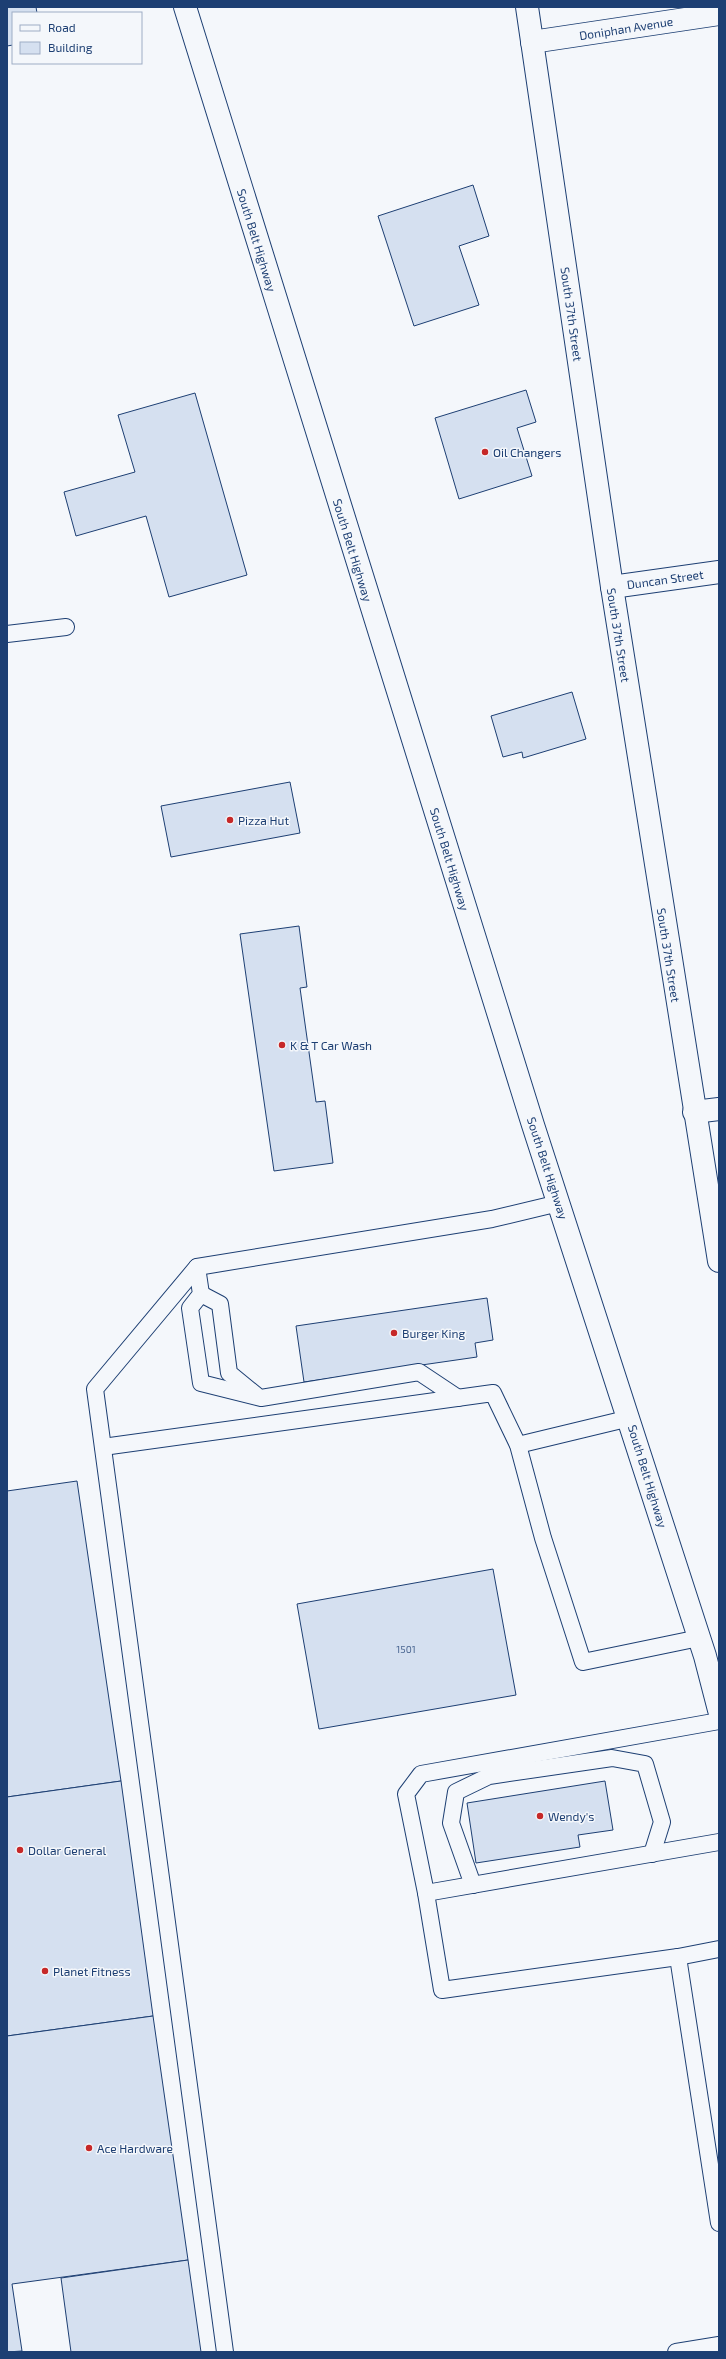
<svg xmlns="http://www.w3.org/2000/svg" width="726" height="2359" font-family="'Exo 2',sans-serif">
<rect width="100%" height="100%" fill="#f4f7fb"/>
<g fill="#d5e0f0" stroke="#1d3f73">
<polygon points="7,7 36,7 37,13 13,13 13,45 7,46"/>
<polygon points="473,185 489,236 459,246 479,305 414,326 378,216"/>
<polygon points="526,390 536,422 517,428 532,476 459,499 435,418"/>
<polygon points="195,393 247,575 169,597 146,516 76,536 64,492 135,472 118,415"/>
<polygon points="572,692 586,739 523,758 522,752 503,757 491,716"/>
<polygon points="290,782 300,833 171,857 161,806"/>
<polygon points="299,926 307,987 300,988 316,1102 325,1101 333,1163 274,1171 240,934"/>
<polygon points="487,1298 493,1340 475,1343 477,1357 304,1382 296,1326"/>
<polygon points="77,1481 121,1781 7,1797 7,1491"/>
<polygon points="493,1569 516,1695 319,1729 297,1604"/>
<polygon points="121,1781 153,2016 7,2036 7,1797"/>
<polygon points="605,1781 613,1830 578,1835 580,1847 476,1863 467,1803"/>
<polygon points="153,2016 188,2260 12,2284 22,2351 7,2352 7,2036"/>
<polygon points="188,2260 201,2352 71,2352 61,2278"/>
</g>
<g fill="none" stroke-linecap="round" stroke-linejoin="round">
<defs>
<g id="service">
<polyline points="7,634 66,627"/>
<polyline points="197,1267 201,1294 190,1308 201,1383 261,1398 419,1372 458,1398"/>
<polyline points="201,1294 220,1304 229,1373 256,1395"/>
<polyline points="518,1445 630,1418"/>
<polyline points="103,1447 493,1393 518,1445 543,1538 583,1662 699,1638"/>
<polyline points="719,1721 421,1774 406,1794 426,1893 719,1842"/>
<polyline points="473,1885 451,1823 456,1792 489,1776 612,1758 645,1764 662,1822 652,1854"/>
<polyline points="426,1893 442,1990 678,1957 719,1949"/>
<polyline points="678,1957 719,2223"/>
<polyline points="225,2352 95,1389 197,1267 492,1219 559,1203"/>
<polyline points="676,2352 719,2345"/>
</g>
<g id="minor">
<polyline points="527,7 612,587 719,1261"/>
<polyline points="532,42 719,14"/>
<polyline points="694,1112 719,1109"/>
</g>
<polyline id="tertiary" points="612,587 719,572"/>
<polyline id="primary" points="185,7 533,1125 705,1656 719,1710"/>
</defs>
<use href="#service" stroke="#1d3f73" stroke-width="18"/>
<use href="#minor" stroke="#1d3f73" stroke-width="24"/>
<use href="#tertiary" stroke="#1d3f73" stroke-width="24"/>
<use href="#primary" stroke="#1d3f73" stroke-width="24"/>
<use href="#service" stroke="#f4f7fb" stroke-width="16"/>
<use href="#minor" stroke="#f4f7fb" stroke-width="22"/>
<use href="#tertiary" stroke="#f4f7fb" stroke-width="22"/>
<use href="#primary" stroke="#f4f7fb" stroke-width="22"/>
</g>
<g fill="#c62828" stroke="#f4f7fb" stroke-width="1.5">
<circle cx="485" cy="452" r="4"/>
<circle cx="230" cy="820" r="4"/>
<circle cx="282" cy="1045" r="4"/>
<circle cx="394" cy="1333" r="4"/>
<circle cx="540" cy="1816" r="4"/>
<circle cx="20" cy="1850" r="4"/>
<circle cx="45" cy="1971" r="4"/>
<circle cx="89" cy="2148" r="4"/>
</g>
<g text-anchor="middle" dominant-baseline="central" stroke-width="3" stroke-linejoin="round" paint-order="stroke">
<g font-size="10" fill="#4b6792">
<text x="406" y="1649">1501</text>
</g>
<g font-size="12" fill="#1d3f73" stroke="#f4f7fb">
<text transform="translate(626 28) rotate(-9)">Doniphan Avenue</text>
<text transform="translate(257 240) rotate(73)">South Belt Highway</text>
<text transform="translate(572 314) rotate(82)">South 37th Street</text>
<text transform="translate(353 550) rotate(73)">South Belt Highway</text>
<text transform="translate(665 579) rotate(-8)">Duncan Street</text>
<text transform="translate(619 635) rotate(81)">South 37th Street</text>
<text transform="translate(450 859) rotate(73)">South Belt Highway</text>
<text transform="translate(669 955) rotate(81)">South 37th Street</text>
<text transform="translate(548 1168) rotate(72)">South Belt Highway</text>
<text transform="translate(648 1476) rotate(73)">South Belt Highway</text>
</g>
<g font-size="12" fill="#1d3f73" stroke="#f4f7fb" text-anchor="start">
<text x="493" y="452">Oil Changers</text>
<text x="238" y="820">Pizza Hut</text>
<text x="290" y="1045">K &amp; T Car Wash</text>
<text x="402" y="1333">Burger King</text>
<text x="548" y="1816">Wendy's</text>
<text x="28" y="1850">Dollar General</text>
<text x="53" y="1971">Planet Fitness</text>
<text x="97" y="2148">Ace Hardware</text>
</g>
</g>
<rect width="726" height="2359" fill="none" stroke="#1d3f73" stroke-width="16"/>
<rect x="12" y="12" width="130" height="52" fill="#f4f7fb" stroke="#9eadc5"/>
<rect x="20" y="25" width="20" height="6" fill="#f4f7fb" stroke="#9eadc5"/>
<text x="48" y="32" font-size="12" fill="#1d3f73">Road</text>
<rect x="20" y="42" width="20" height="12" fill="#d5e0f0" stroke="#9eadc5"/>
<text x="48" y="52" font-size="12" fill="#1d3f73">Building</text>
</svg>
